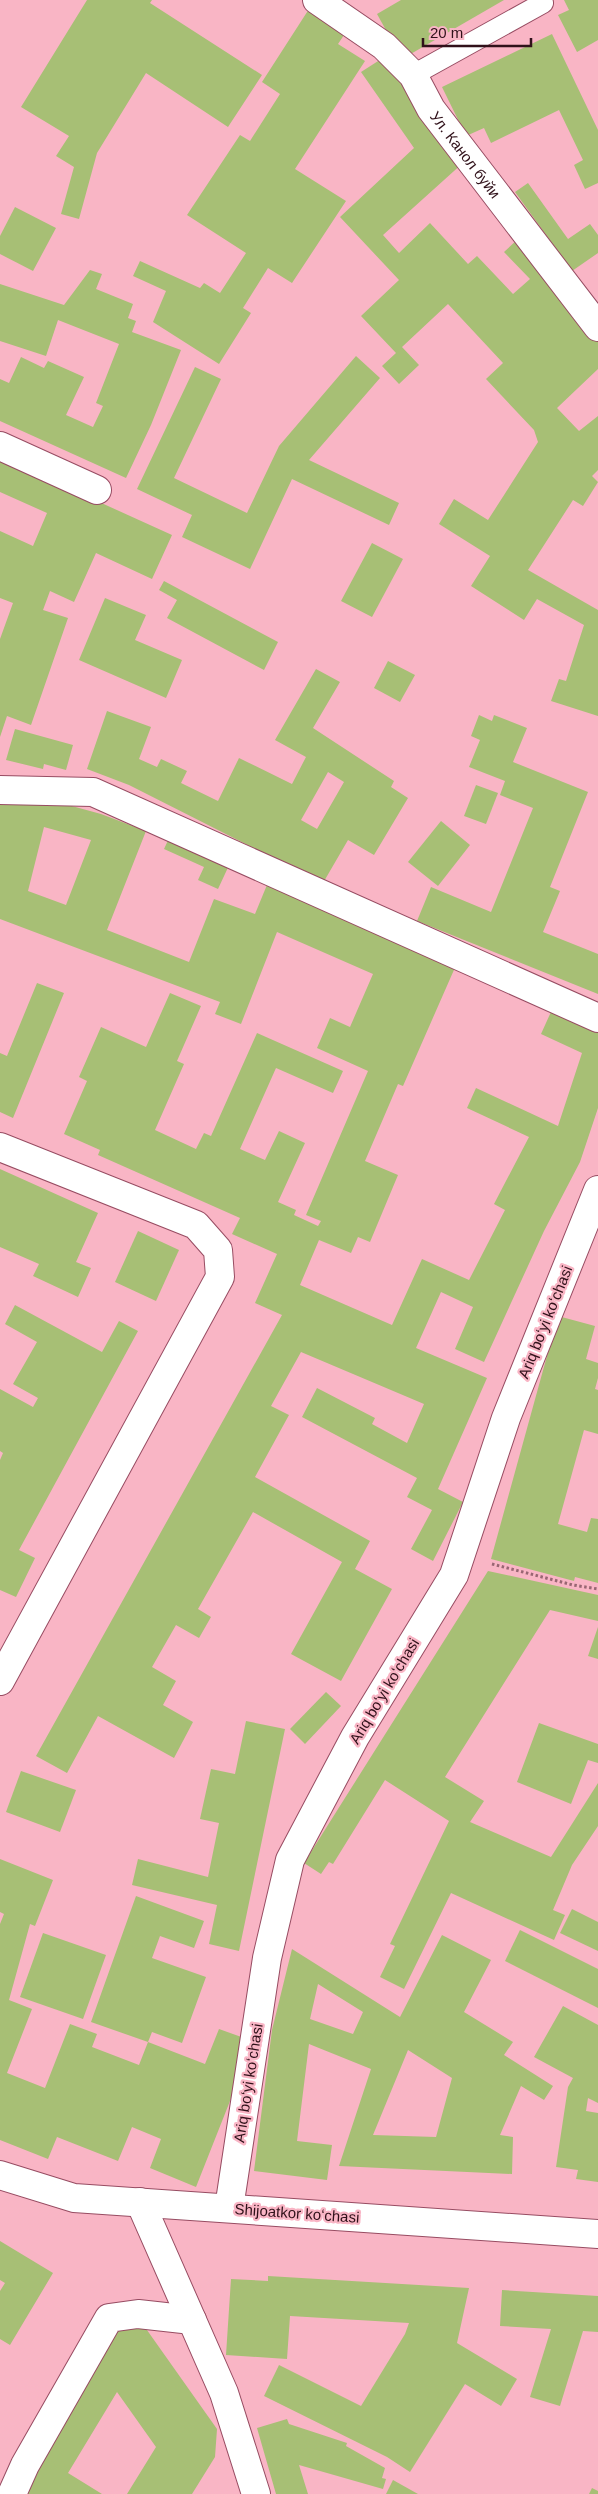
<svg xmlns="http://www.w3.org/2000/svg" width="598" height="2494" font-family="Helvetica,sans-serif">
<rect width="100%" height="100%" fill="#f9b5c5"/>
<g fill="#a7bf75" fill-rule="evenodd">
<polygon points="87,0 152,0 150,3 262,75 228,127 146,73 97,153 79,219 61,214 74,167 56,156 69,136 21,107"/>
<polygon points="401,0 504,0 402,59 377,14"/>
<polygon points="564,0 598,0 598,40 577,52 558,15 569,10"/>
<polygon points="309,9 346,32 338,44 365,61 295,169 346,201 292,283 268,268 243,308 251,313 219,364 153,322 166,291 133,276 140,261 200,288 204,283 220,293 246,253 187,215 240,135 250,141 280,94 262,82"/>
<polygon points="552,34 598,130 598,183 585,189 574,165 583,160 559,110 491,143 484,128 466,136 442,87"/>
<polygon points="386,56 464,162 383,235 399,253 430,223 468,264 477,256 513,294 530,279 504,252 519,238 598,339 598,369 557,408 579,431 598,416 598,470 592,476 598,482 583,506 573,500 528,570 598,610 598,716 551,701 559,679 566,681 584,625 537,599 524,620 471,586 490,556 439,524 454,499 488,520 538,442 534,430 486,379 503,363 448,304 402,347 419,365 399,384 382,366 396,353 361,316 399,280 340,217 414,148 361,72"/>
<polygon points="528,183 568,239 590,224 598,235 598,253 572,271 515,192"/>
<polygon points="15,207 56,228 33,271 0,254 0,236"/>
<polygon points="90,270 102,274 96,289 133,304 128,318 136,321 132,332 181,350 151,425 126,478 0,421 0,379 9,383 21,357 44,368 48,361 84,377 66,415 93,427 103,406 96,403 119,344 58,320 46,356 0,341 0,284 64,305"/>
<polygon points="356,356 380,378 309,460 399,503 389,525 292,479 250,569 182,537 192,515 137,489 195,367 221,379 174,478 247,513 279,446"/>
<polygon points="0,457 172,535 152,579 96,553 74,602 50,591 43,610 68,618 31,725 7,716 0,737 0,639 13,603 0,598 0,531 33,546 47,513 0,492"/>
<polygon points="372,543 403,559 372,617 341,601"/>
<polygon points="164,581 278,642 264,670 167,618 177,600 159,590"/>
<polygon points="105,598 146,615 135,640 182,660 166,698 79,660"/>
<polygon points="388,661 415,675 400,702 374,688"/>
<path d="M 316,669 L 340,682 L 313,728 L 394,781 L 391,787 L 408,798 L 374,855 L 348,840 L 323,883 L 129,785 L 87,769 L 107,711 L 151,727 L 139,759 L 157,767 L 161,759 L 187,771 L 181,783 L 218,801 L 239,758 L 292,784 L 306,757 L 275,740 ZM 328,772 L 344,782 L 317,829 L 301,820 Z"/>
<polygon points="479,715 492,721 494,715 527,728 513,762 588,792 550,887 560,891 543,932 598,954 598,994 417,921 431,887 491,912 533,808 500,795 505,781 469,767 480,740 471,736"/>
<polygon points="15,729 73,745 66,770 44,764 43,769 6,760"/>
<polygon points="476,785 498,793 486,824 464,816"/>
<path d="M 0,794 L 28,794 L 101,814 L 146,831 L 107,930 L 189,962 L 214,899 L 255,914 L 269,880 L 457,963 L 403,1086 L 398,1084 L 365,1161 L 398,1175 L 370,1242 L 358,1237 L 351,1253 L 319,1240 L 300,1285 L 392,1325 L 422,1259 L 469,1280 L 505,1210 L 494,1204 L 529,1137 L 467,1108 L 476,1088 L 558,1126 L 582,1053 L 541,1034 L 555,1003 L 598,1024 L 598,1108 L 580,1162 L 544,1231 L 484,1362 L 455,1349 L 473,1307 L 441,1292 L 416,1348 L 487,1378 L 438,1489 L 463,1502 L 433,1561 L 411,1549 L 432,1510 L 407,1497 L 417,1478 L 302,1417 L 317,1388 L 375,1418 L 372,1424 L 407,1443 L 424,1404 L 301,1352 L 271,1406 L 289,1415 L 255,1477 L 370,1541 L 355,1569 L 392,1589 L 341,1681 L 291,1654 L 342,1562 L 253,1512 L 198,1609 L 211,1617 L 199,1638 L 176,1625 L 152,1667 L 176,1681 L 163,1705 L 193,1722 L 174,1758 L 98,1716 L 67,1773 L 36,1756 L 282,1315 L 255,1303 L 277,1254 L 232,1234 L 240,1218 L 98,1155 L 100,1150 L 64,1134 L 87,1081 L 79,1077 L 101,1027 L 146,1047 L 170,993 L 201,1006 L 177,1061 L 184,1064 L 155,1130 L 196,1149 L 204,1133 L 211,1136 L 257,1033 L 343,1071 L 333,1093 L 276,1068 L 240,1149 L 265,1160 L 279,1131 L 305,1143 L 278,1202 L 296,1210 L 294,1215 L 318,1226 L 321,1221 L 306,1215 L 368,1071 L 317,1048 L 330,1018 L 350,1027 L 373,974 L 277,932 L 241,1024 L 215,1014 L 220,1002 L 0,919 ZM 44,827 L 91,840 L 66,905 L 28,891 Z"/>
<polygon points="441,821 470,845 438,886 408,862"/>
<polygon points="171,834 231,861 218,889 198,880 204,867 164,849"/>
<polygon points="37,983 64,993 13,1118 0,1112 0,1053 7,1056"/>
<polygon points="0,1169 98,1213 76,1262 91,1268 78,1297 33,1276 39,1264 0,1247"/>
<polygon points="138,1231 179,1250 156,1301 115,1282"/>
<polygon points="15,1305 102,1352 119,1321 138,1331 19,1550 35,1558 16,1597 0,1590 0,1460 3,1453 0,1451 0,1389 33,1407 38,1398 13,1384 37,1342 5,1324"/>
<polygon points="558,1316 595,1326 586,1359 598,1363 598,1378 595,1389 598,1390 598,1434 584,1430 558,1524 587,1532 591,1518 598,1519 598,1583 575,1577 574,1581 491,1559"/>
<polygon points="488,1571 598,1595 598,1621 550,1610 445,1777 484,1801 470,1822 551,1857 598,1783 598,1826 572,1865 553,1910 565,1915 554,1940 451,1893 404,1989 380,1977 395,1946 390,1944 449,1821 385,1780 333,1864 329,1862 321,1874 304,1863"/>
<polygon points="598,1627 598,1659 588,1656"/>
<polygon points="326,1692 341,1706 305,1744 290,1729"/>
<polygon points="246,1721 285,1729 239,1951 209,1944 217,1905 132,1885 138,1859 208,1877 219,1823 200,1819 211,1769 235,1774"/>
<polygon points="539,1723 598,1744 598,1763 588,1760 571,1804 517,1782"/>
<polygon points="21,1771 76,1790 60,1832 6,1812"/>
<polygon points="0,1859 53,1880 35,1926 30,1924 9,2000 32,2009 7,2073 45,2088 70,2024 97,2034 92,2047 139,2065 148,2042 205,2064 219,2029 247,2039 230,2101 196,2187 150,2168 161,2139 132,2127 118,2161 57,2137 48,2159 0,2140 0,1924 4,1914 0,1912"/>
<polygon points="136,1896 204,1921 194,1948 160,1936 152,1958 206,1977 182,2043 152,2032 148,2042 91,2022"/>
<polygon points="572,1909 598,1922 598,1951 560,1933"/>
<polygon points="520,1930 598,1969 598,2008 505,1961"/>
<polygon points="43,1933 106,1955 83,2019 20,1997"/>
<path d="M 442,1935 L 491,1960 L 464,2012 L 513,2042 L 504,2055 L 553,2086 L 544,2100 L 521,2086 L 500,2135 L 513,2137 L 512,2174 L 339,2166 L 371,2069 L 309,2044 L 297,2141 L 332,2145 L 327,2180 L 254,2171 L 272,2030 L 292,1949 L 400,2017 ZM 318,1984 L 363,2012 L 353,2034 L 310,2019 ZM 408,2050 L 452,2078 L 436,2137 L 373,2135 Z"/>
<polygon points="563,2006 598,2025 598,2103 588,2098 586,2111 598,2113 598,2182 576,2179 578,2170 556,2167 568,2087 573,2078 534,2057"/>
<polygon points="0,2241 53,2273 10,2345 0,2339 0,2291 5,2283 0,2280"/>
<polygon points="268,2276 469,2288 457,2343 517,2379 501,2406 465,2384 410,2472 387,2457 264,2396 279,2365 361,2406 405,2334 409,2323 290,2316 287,2359 226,2355 231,2279 268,2281"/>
<polygon points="502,2290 598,2296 598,2332 583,2331 560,2406 530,2397 551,2329 500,2326"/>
<polygon points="142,2323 217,2429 215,2457 192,2494 127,2494 156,2447 117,2392 68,2473 102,2494 18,2494 116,2324"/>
<polygon points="287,2419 289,2424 347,2443 346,2446 385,2468 382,2478 386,2479 383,2489 299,2465 308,2494 276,2494 257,2428"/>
<polygon points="393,2480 418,2494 386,2494"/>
<polygon points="592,2488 598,2491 598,2494 589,2494"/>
</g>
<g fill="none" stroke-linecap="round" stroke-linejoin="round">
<defs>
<polyline id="lane" points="413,75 543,3"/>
<g id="street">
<path id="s1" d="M 317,0 L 384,46 L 413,75 L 431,109 L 598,327"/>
<polyline points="0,446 97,490"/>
<polyline points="0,790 93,792 598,1018"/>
<polyline points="0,1147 196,1225 218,1250 220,1277 0,1681"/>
<polyline points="140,2202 224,2393 256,2494"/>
<polyline points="229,2208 267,1958 290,1860 355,1737 454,1575 506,1418 598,1190"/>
<polyline points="12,2494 25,2465 109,2318 138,2314 192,2320"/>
</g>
<polyline id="secondary" points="0,2175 74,2198 598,2234"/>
</defs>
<use href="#lane" stroke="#974c62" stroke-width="22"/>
<use href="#street" stroke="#974c62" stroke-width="30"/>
<use href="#secondary" stroke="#974c62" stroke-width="30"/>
<polyline stroke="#996673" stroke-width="3" stroke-dasharray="2.5 2.5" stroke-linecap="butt" points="492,1564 573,1585 598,1589"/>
<use href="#lane" stroke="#fff" stroke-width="20"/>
<use href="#street" stroke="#fff" stroke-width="28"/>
<use href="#secondary" stroke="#fff" stroke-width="28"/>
</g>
<g text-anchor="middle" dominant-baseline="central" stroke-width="4.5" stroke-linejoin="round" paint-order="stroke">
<g font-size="15" fill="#30111a" stroke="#f9b5c5">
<text stroke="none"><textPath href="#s1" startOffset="218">Ул. Канол буйи</textPath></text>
<text transform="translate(545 1322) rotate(-68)">Ariq boʻyi koʻchasi</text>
<text transform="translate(384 1691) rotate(-59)">Ariq boʻyi koʻchasi</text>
<text transform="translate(248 2083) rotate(-81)">Ariq boʻyi koʻchasi</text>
<text transform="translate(297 2213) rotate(4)">Shijoatkor koʻchasi</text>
</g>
</g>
<path d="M423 38v8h108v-8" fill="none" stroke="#30111a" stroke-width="2.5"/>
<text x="430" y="38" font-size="15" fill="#30111a" stroke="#f9b5c5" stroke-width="4" paint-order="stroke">20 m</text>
</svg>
